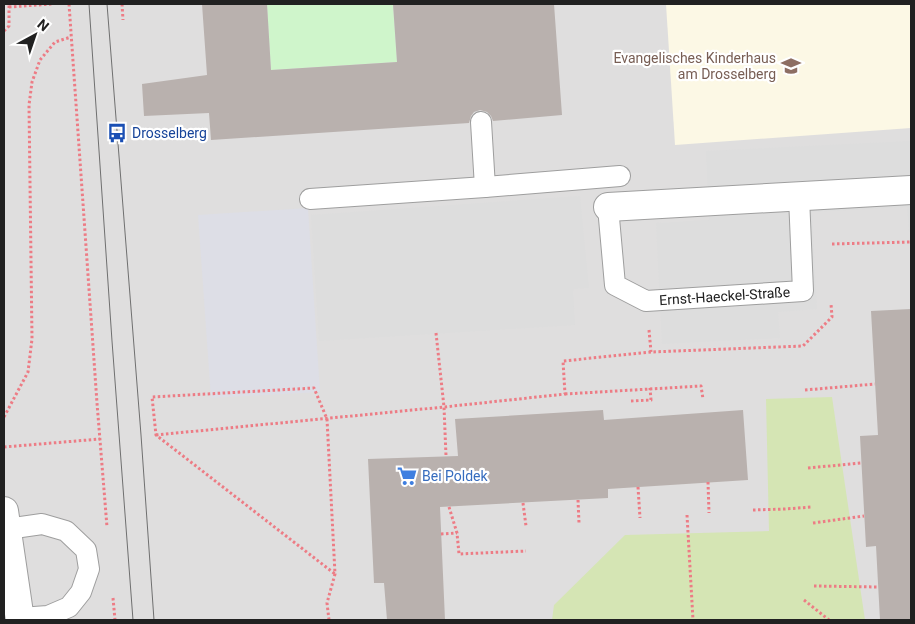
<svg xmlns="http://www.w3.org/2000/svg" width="915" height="624" font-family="Roboto,sans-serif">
<rect width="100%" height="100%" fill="#f0ece8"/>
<rect fill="#dfdede" x="4" y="4" width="907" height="616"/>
<polygon fill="#fcf8e5" points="666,4 911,4 911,128 675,145"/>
<polygon fill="#d5e5b4" points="832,397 865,620 552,620 554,605 625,535 769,531 766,399"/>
<polygon fill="#cff5cb" points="267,4 393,4 397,62 271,70"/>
<g fill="#ddd">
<polygon points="911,141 911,232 909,232 907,207 812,212 817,309 778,312 780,338 662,344 656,223 709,220 706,151"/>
<polygon points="580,196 589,288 573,289 575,325 319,341 311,215"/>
</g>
<polygon fill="#dddee6" points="308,208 320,392 211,398 198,215"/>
<g fill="#b9b1ae">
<polygon points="202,4 267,4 271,70 397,62 393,4 554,4 562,115 493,121 491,116 487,112 480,110 474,112 471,116 469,123 211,140 209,113 144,116 142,84 207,75"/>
<polygon points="911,309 911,620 880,620 876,546 866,547 860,436 878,435 871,311"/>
<polygon points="603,410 604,420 743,410 748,480 608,489 608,498 440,507 445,620 387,620 384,583 374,583 368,459 458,456 455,419"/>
</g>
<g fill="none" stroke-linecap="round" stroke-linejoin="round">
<defs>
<g id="lane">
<polyline points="481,122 485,187"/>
<polyline points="310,199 485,187 620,176"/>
<path id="s1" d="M 608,207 L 615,285 L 646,301 L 803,291 L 799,197"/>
<polyline points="7,529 42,524 66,531 86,550 89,569 81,592 69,607 48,616 20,618"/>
</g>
<g id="street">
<polyline points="608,207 911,190"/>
<polyline points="4,511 20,620"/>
</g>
</defs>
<use href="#lane" stroke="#9e9e9e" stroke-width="22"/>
<use href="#street" stroke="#9e9e9e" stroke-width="30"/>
<g stroke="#ed7c85" stroke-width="3" stroke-dasharray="2.5 2.5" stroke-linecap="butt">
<polyline points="69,4 97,403 107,527"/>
<polyline points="122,4 123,20"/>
<polyline points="9,7 52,4"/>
<polyline points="4,31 9,26 9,4"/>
<polyline points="832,244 911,242"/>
<polyline points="649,330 651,352"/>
<polyline points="436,333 444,407 446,456"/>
<polyline points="805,390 875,384"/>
<polyline points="565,394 701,386 703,399"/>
<polyline points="631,401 651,400 650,388"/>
<polyline points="4,417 28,372 32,339 29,105 32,82 40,60 55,42 71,37"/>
<polyline points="156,435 444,407 565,394 563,361 651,352 803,346 832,317 831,304"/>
<polyline points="4,447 100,439"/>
<polyline points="808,468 861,463"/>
<polyline points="708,482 709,513"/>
<polyline points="638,487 640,518"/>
<polyline points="578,500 579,523"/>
<polyline points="523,503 526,526"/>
<polyline points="449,507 457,533 459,554 526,551"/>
<polyline points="753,510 785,509 812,507"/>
<polyline points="687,515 693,620"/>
<polyline points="813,523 864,516"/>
<polyline points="441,534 457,533"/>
<polyline points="814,586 878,587"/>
<polyline points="113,598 115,620"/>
<polyline points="804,600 829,620"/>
<polyline points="329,620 327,603 335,574 327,419 314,388 152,397 156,435 335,574"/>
</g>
<use href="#lane" stroke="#fff" stroke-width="20"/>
<use href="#street" stroke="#fff" stroke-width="28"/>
<g stroke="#6f6f6f" stroke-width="1">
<polyline points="89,4 112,341 133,620"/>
<polyline points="107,4 141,435 154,620"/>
</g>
</g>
<defs>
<symbol id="school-bare" viewBox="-9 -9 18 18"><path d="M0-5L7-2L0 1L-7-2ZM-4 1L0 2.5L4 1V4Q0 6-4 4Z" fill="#8d6e63" stroke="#fff" stroke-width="2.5" paint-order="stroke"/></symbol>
<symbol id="bus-bare" viewBox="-9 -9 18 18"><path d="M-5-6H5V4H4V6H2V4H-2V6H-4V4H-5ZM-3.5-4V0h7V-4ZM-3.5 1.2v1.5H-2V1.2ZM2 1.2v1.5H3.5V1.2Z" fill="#1a4fb4" stroke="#fff" stroke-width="2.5" paint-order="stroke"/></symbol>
<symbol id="supermarket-bare" viewBox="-9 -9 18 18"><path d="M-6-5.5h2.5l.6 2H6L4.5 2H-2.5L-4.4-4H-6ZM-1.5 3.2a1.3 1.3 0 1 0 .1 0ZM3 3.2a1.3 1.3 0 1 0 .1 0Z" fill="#3f7fe0" stroke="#fff" stroke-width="2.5" paint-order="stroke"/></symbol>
</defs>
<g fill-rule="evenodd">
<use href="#school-bare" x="777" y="52" width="28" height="28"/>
<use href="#bus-bare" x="103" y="119" width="28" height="28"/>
<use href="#supermarket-bare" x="393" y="462" width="28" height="28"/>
</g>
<g text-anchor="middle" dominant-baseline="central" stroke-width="4.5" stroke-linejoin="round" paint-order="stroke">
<g font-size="14" fill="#785e54" stroke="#fff" text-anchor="end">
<text x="776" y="58">Evangelisches Kinderhaus<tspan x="776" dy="16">am Drosselberg</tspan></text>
</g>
<g font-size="14" fill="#164399" stroke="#fff" text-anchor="start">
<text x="132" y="133">Drosselberg</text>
</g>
<g font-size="14" fill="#212121" stroke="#fff">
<text stroke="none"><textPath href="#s1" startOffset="192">Ernst-Haeckel-Straße</textPath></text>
</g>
<g font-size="14" fill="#366cbe" stroke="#fff" text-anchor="start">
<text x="422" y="476">Bei Poldek</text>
</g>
</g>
<rect width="915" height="624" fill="none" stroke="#212121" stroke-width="10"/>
<g transform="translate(35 35) rotate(40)" stroke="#ffffff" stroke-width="4" paint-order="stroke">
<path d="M0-4L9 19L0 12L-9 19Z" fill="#212121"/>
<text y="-8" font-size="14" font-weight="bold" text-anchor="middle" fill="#212121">N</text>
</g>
</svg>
